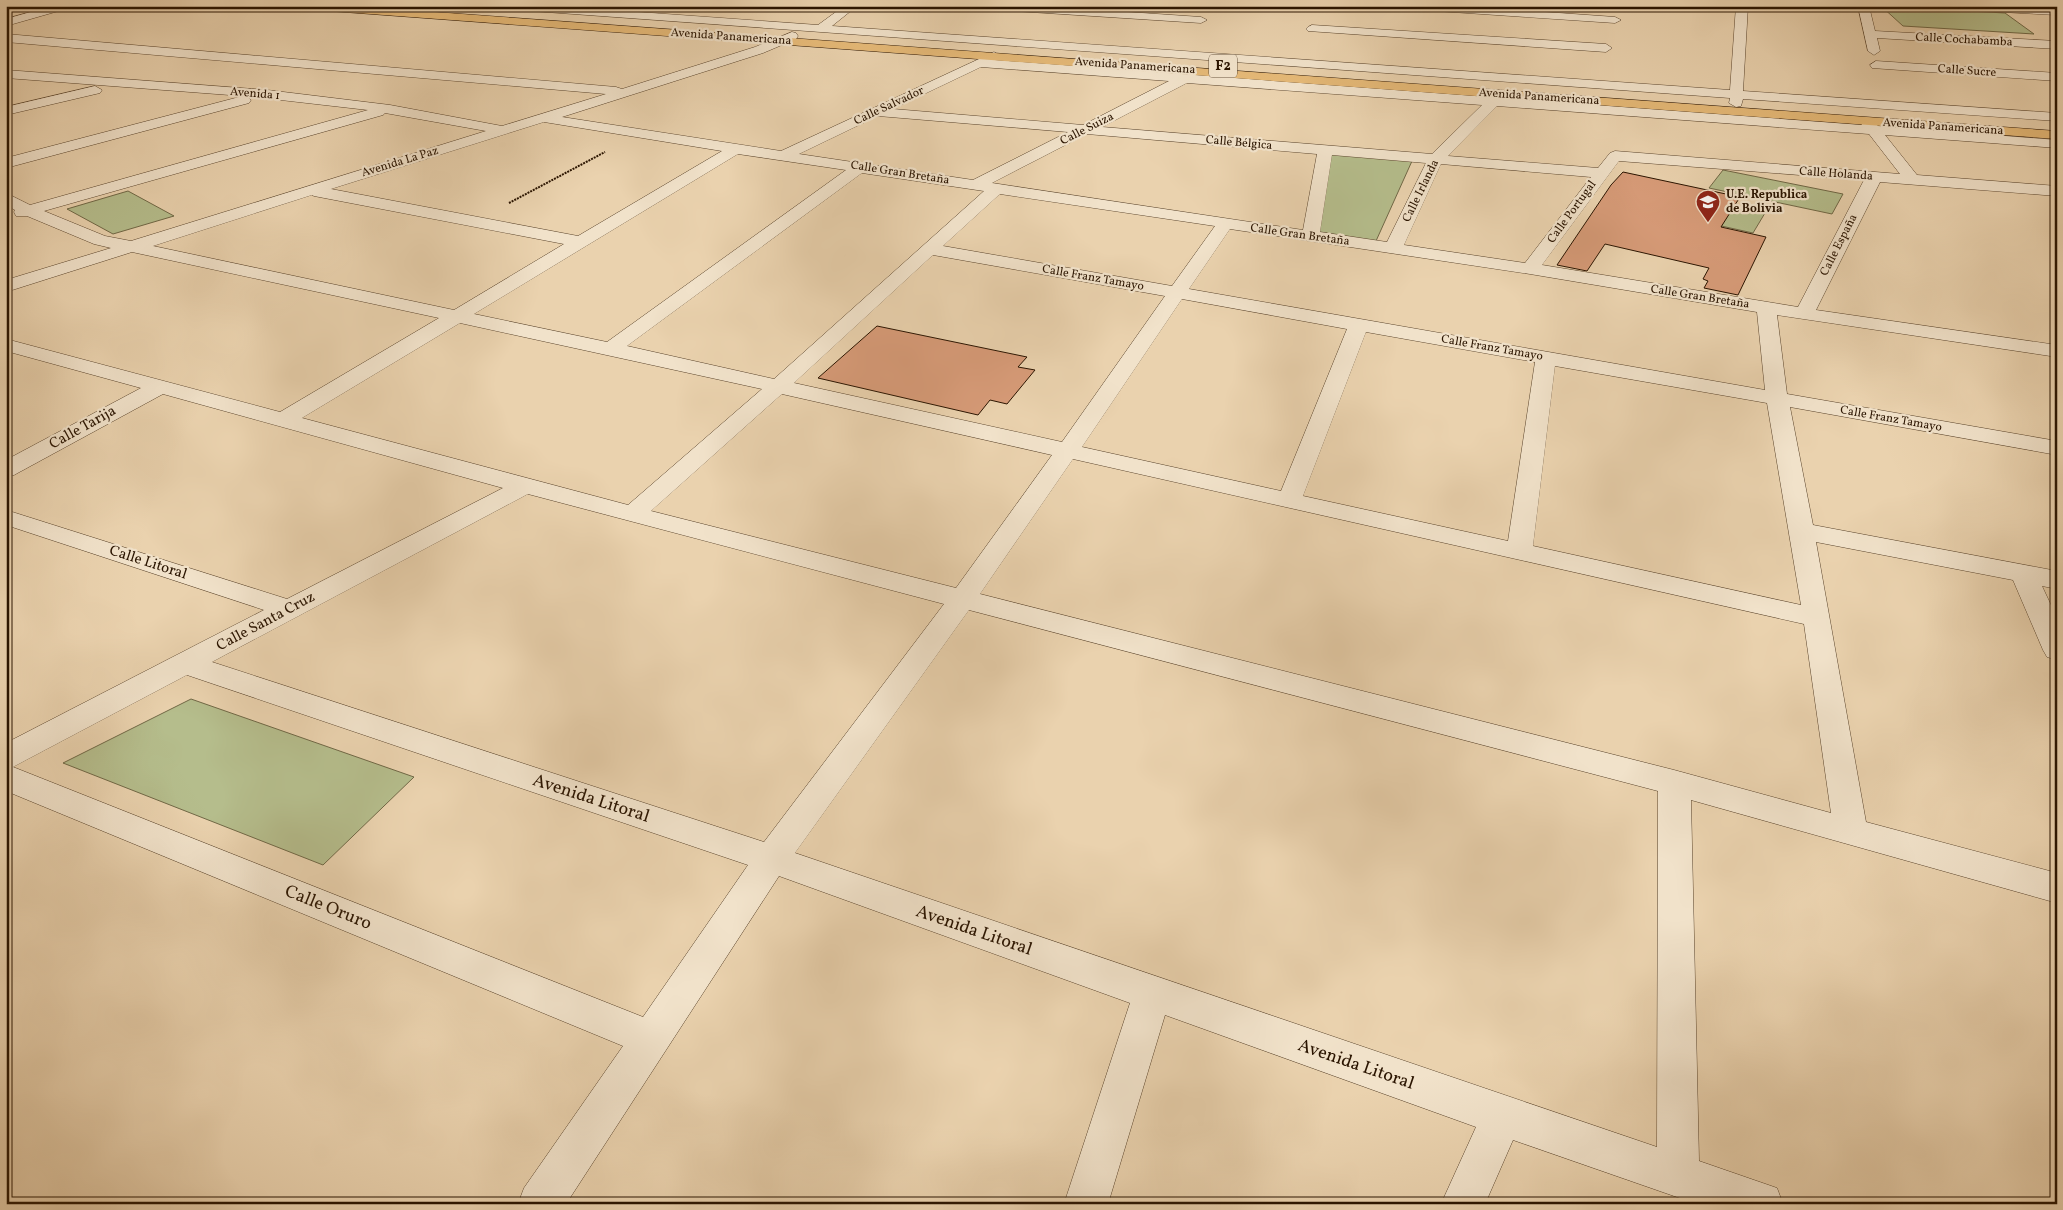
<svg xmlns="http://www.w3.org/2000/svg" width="2063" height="1210" font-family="Vollkorn,serif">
<rect width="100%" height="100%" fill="#ead2ae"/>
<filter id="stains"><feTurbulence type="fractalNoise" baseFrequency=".004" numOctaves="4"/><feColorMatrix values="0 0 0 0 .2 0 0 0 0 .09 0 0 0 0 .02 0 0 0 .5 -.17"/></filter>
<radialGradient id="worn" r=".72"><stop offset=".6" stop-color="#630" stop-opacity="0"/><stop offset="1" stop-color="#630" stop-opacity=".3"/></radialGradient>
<g fill="#b5bd8c" stroke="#706846">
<polygon points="1881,6 2005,13 2034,34 1903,26"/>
<polygon points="1329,154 1412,161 1376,241 1318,232"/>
<polygon points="1723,170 1843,194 1832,214 1709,188"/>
<polygon points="1636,186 1765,213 1753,233 1622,204"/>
<polygon points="128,191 174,216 113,234 67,209"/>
<polygon points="191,699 414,777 323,865 63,763"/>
</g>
<g fill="#d79b78" stroke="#2a1400">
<polygon points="1623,172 1740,197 1721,227 1766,237 1738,295 1704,288 1708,281 1703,279 1709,268 1605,244 1587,271 1557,265 1611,185"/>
<polygon points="877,326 1027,357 1018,367 1035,370 1007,404 990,400 978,415 818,378"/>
</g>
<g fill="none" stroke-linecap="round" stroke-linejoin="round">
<defs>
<g id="minor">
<polygon points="499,6 554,6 818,25 844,6 857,6 832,26 1730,90 1736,6 1748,6 1743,91 2057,113 2057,121 1743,99 1741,106 1736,107 1729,103 1730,98 504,9"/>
<polygon points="978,6 1039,6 1201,17 1207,20 1201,23 983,9"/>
<polygon points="1402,6 1461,6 1615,17 1621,20 1615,23 1407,9"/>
<polygon points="1858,6 1869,6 1875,31 2057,41 2057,49 1877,38 1880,51 1874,55 1868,51"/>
<polygon points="1940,6 2057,9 2057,15 1945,9"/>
<polygon points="1312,25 1606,44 1612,48 1606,52 1308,31 1306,29 1308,27"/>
<path d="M 792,32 L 796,33 L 798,36 L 796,39 L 763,53 L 562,117 L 781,151 L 994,52 L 1000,56 L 995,60 L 1488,97 L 1491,91 L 1496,90 L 1503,94 L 1501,98 L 1862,125 L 1861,123 L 1863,120 C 1871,118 1873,120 1878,126 L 2057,140 L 2057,148 L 1885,135 L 1917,175 L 2057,186 L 2057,196 L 1880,182 L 1816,310 L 2057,345 L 2057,357 L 1777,315 L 1787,394 L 2057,441 L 2057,455 L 1790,407 L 1813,525 L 2057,571 L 2057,589 L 2042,586 L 2057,618 L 2057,660 L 2047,657 L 2043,650 L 2013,580 L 1816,542 L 1866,822 L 2057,873 L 2057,903 L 1691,800 L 1699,1161 L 1777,1188 L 1783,1204 L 1697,1204 L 1513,1140 L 1485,1204 L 1441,1204 L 1476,1127 L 1165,1015 L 1108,1204 L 1064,1204 L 1130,1003 L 779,876 L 566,1204 L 518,1204 L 524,1188 L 623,1046 L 6,791 L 6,743 L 264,610 L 6,525 L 6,510 L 287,599 L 503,488 L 163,394 L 14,475 L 6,477 L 6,460 L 141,388 L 6,351 L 6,339 L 280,412 L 439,318 L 132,252 L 6,292 L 6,280 L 111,248 L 94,244 L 27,216 L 16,216 L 14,212 L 15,210 L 6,205 L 6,193 L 30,205 L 368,110 L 246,96 L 251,100 L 249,103 L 6,168 L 6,158 L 243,96 L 6,78 L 6,70 L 267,90 L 390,105 L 502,126 L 606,94 L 6,42 L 6,34 L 616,87 L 622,89 L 755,47 ZM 981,67 L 1169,81 L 1083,125 L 893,109 ZM 1187,83 L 1482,105 L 1432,154 L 1102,127 ZM 1497,106 L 1869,134 L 1900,174 L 1615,151 L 1610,153 L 1598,168 L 1448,156 ZM 385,113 L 486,131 L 131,241 L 105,236 L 44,211 L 383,115 ZM 878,116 L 1068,132 L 973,180 L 799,154 ZM 544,122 L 722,151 L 578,236 L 331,189 ZM 1087,134 L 1317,154 L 1303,230 L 992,183 ZM 738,154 L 846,170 L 607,342 L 474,314 ZM 1332,155 L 1426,163 L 1387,242 L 1320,232 ZM 1619,161 L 1864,180 L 1798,307 L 1542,265 ZM 1441,164 L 1591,177 L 1525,263 L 1404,245 ZM 862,173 L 984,191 L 774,379 L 627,346 ZM 1000,194 L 1215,226 L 1172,286 L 943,246 ZM 312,195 L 314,196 L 564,244 L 454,310 L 153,246 ZM 1230,229 L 1530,274 L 1757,312 L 1765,390 L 1189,289 ZM 933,255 L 1165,296 L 1062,442 L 794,383 ZM 1182,299 L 1347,329 L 1281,491 L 1082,447 ZM 460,323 L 762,389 L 628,505 L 302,418 ZM 1366,332 L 1535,362 L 1508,541 L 1303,496 ZM 1555,366 L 1767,403 L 1801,605 L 1533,546 ZM 782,394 L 1052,455 L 956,588 L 651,511 ZM 1073,459 L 1804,624 L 1831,813 L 1674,770 L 980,594 ZM 528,494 L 944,604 L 764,842 L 212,662 ZM 969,610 L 1658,791 L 1657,1147 L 795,853 ZM 187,675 L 748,865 L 643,1017 L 13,767 Z"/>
<polygon points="1876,61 2057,73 2057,81 1872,68 1870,65"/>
<polygon points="95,86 102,90 100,93 6,115 6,107"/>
</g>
<polygon id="tertiary" points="52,6 70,6 69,8 6,26 6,19"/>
<polygon id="trunk" points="298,6 352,6 2057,131 2057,139 303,9"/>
</defs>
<use href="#minor" stroke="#5a442c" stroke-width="1"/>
<use href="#tertiary" stroke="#5a442c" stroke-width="1"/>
<use href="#trunk" stroke="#2a1400" stroke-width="1"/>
<polyline stroke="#2a1400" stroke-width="2" stroke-dasharray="2 1" stroke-linecap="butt" points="509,203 605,152"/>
<use href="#minor" fill="#f1e2ca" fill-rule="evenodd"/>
<use href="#tertiary" fill="#f1e2ca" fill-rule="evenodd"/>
<use href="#trunk" fill="#e5b977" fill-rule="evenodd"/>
</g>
<defs>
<symbol id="school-pin" viewBox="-11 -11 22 30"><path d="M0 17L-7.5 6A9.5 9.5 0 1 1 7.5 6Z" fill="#8f2418" stroke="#f1e2ca"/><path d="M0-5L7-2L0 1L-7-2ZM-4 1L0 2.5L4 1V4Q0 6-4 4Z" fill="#fff"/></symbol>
</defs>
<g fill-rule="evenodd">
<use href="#school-pin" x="1694" y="188" width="28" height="38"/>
</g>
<g text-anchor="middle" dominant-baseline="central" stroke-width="4.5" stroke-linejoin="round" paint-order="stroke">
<g font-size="12" fill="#2a1400" stroke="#f1e2ca">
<text transform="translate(731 37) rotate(4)">Avenida Panamericana</text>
<text transform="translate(1964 40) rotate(3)">Calle Cochabamba</text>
<text transform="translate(1135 66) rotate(4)">Avenida Panamericana</text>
<text transform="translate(1967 71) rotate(4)">Calle Sucre</text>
<text transform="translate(255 94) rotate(5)">Avenida 1</text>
<text transform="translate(1539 97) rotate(4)">Avenida Panamericana</text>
<text transform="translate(889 106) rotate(-25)">Calle Salvador</text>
<text transform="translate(1943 127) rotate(4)">Avenida Panamericana</text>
<text transform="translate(1087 129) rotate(-27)">Calle Suiza</text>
<text transform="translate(1239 143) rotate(5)">Calle Bélgica</text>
<text transform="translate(400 162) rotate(-17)">Avenida La Paz</text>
<text transform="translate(900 173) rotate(9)">Calle Gran Bretaña</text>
<text transform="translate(1836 174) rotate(4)">Calle Holanda</text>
<text transform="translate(1421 191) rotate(-64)">Calle Irlanda</text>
<text transform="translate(1572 212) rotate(-54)">Calle Portugal</text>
<text transform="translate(1300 235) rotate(8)">Calle Gran Bretaña</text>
<text transform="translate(1839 245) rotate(-63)">Calle España</text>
<text transform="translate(1093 278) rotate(10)">Calle Franz Tamayo</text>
<text transform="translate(1700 297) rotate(9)">Calle Gran Bretaña</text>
<text transform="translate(1492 348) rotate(10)">Calle Franz Tamayo</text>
<text transform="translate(1891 419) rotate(10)">Calle Franz Tamayo</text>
</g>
<g font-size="12" font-weight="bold" fill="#2a1400" stroke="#f1e2ca" text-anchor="start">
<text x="1726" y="195">U.E. Republica<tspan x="1726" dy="14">de Bolivia</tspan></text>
</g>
<rect fill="#f1e2ca" stroke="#66523d" stroke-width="1" x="1209" y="54.5" width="28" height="23" rx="4"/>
<g font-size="14" font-weight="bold" fill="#2a1400">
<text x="1223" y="66">F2</text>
</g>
<g font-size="15" fill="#2a1400" stroke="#f1e2ca">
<text transform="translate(83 428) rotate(-29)">Calle Tarija</text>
<text transform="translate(148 563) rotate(18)">Calle Litoral</text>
<text transform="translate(266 622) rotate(-28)">Calle Santa Cruz</text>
</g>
<g font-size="18" fill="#2a1400" stroke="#f1e2ca">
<text transform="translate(591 799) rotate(18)">Avenida Litoral</text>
<text transform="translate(328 908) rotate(22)">Calle Oruro</text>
<text transform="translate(974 931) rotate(19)">Avenida Litoral</text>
<text transform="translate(1356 1065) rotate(19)">Avenida Litoral</text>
</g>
</g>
<rect width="2063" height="1210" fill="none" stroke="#ead2ae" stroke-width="25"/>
<rect x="8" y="8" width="2048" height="1195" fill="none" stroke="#2a1400" stroke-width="2.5"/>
<rect x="12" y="12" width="2038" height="1185" fill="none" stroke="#2a1400"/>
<rect width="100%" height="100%" filter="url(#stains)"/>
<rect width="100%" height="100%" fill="url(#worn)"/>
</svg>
